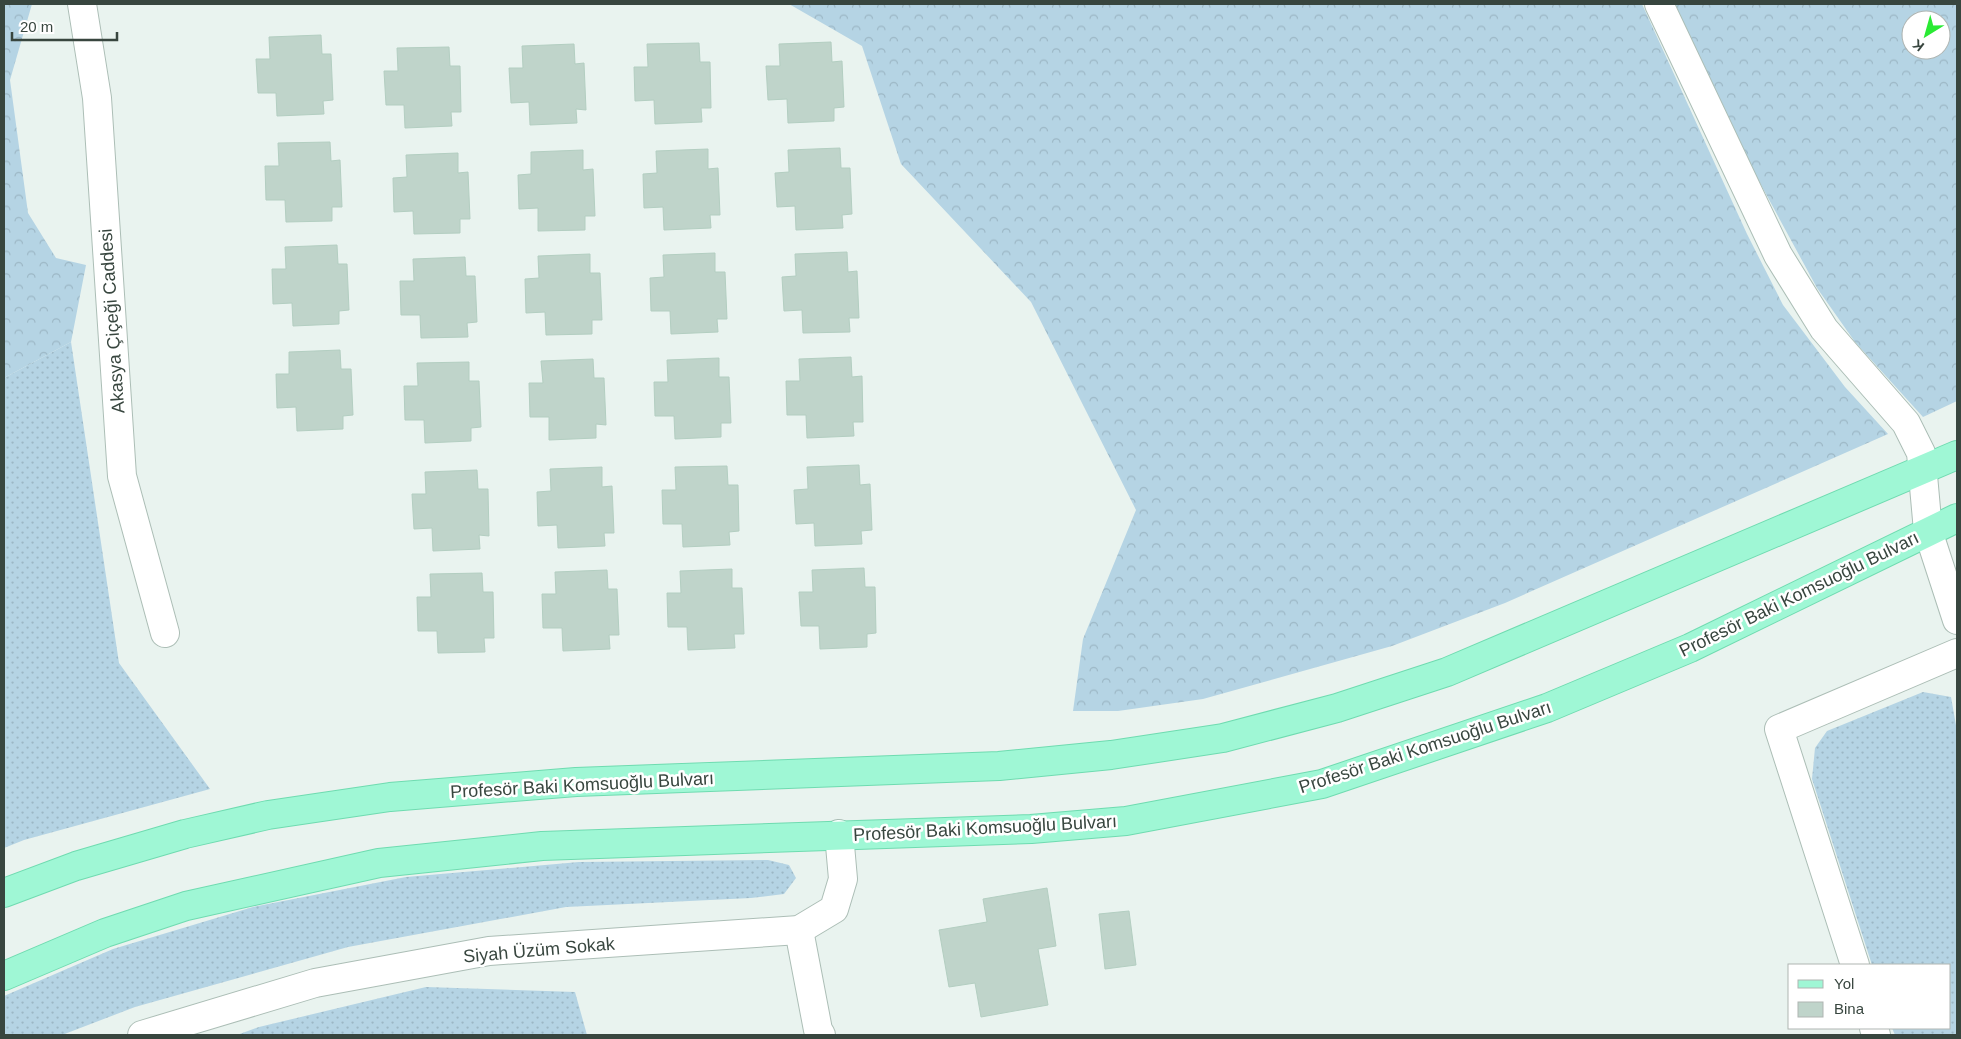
<svg xmlns="http://www.w3.org/2000/svg" width="1961" height="1039" font-family="Helvetica,sans-serif">
<defs>
<pattern id="grass-dots" width="8" height="8" patternUnits="userSpaceOnUse" patternTransform="scale(1.25)"><rect width="8" height="8" fill="#b5d4e4"/><path d="M2 2h.1M6 6h.1" fill="none" stroke="#9cb7c5" stroke-width="1.8" stroke-linecap="round"/></pattern>
<pattern id="forest-crowns" width="20" height="18" patternUnits="userSpaceOnUse" patternTransform="scale(1.25)"><rect width="20" height="18" fill="#b5d4e4"/><path d="M2 6a3 3 0 1 1 6 0M12 15a3 3 0 1 1 6 0" fill="none" stroke="#9cb7c5"/></pattern>
</defs>
<rect width="100%" height="100%" fill="#e9f3ef"/>
<g fill="url(#grass-dots)">
<polygon points="71,342 119,663 210,789 24,840 4,848 4,378"/>
<polygon points="1923,692 1951,697 1957,731 1957,1035 1895,1035 1892,1028 1950,1028 1950,965 1872,965 1812,779 1815,748 1827,731"/>
<polygon points="768,860 789,865 796,878 784,894 751,898 566,907 348,947 135,1007 62,1035 4,1035 4,996 113,949 253,907 406,877 579,862"/>
<polygon points="426,987 575,992 587,1035 237,1035 259,1027"/>
</g>
<g fill="url(#forest-crowns)" fill-rule="evenodd">
<polygon points="4,4 32,4 10,80 28,213 56,258 86,265 71,342 4,378"/>
<polygon points="789,4 1642,4 1747,234 1783,305 1845,387 1888,434 1505,603 1392,646 1203,699 1118,711 1073,711 1083,639 1136,510 1031,302 901,164 862,46"/>
<path d="M 1674,4 L 1957,4 L 1957,401 L 1923,417 L 1855,342 L 1817,288 L 1754,172 ZM 1911,20 L 1941,20 L 1941,50 L 1911,50 Z"/>
</g>
<g fill="#bfd4ca" stroke="#b3cec1">
<polygon points="321,35 322,54 331,54 333,100 323,101 324,114 277,116 276,93 258,93 256,59 270,59 269,37"/>
<polygon points="831,42 832,62 842,61 844,107 834,108 834,121 788,123 787,99 768,100 766,66 780,66 779,44"/>
<polygon points="699,43 700,62 710,62 711,108 701,108 702,122 655,124 654,100 635,101 634,67 648,67 647,44"/>
<polygon points="574,44 575,64 584,63 586,110 576,109 577,123 530,125 529,102 511,103 509,68 523,68 522,46"/>
<polygon points="449,47 450,66 460,66 461,112 451,112 452,126 405,128 404,105 386,105 384,71 398,71 397,48"/>
<polygon points="330,142 331,161 340,160 342,207 332,207 332,221 286,222 285,200 266,200 265,166 279,166 278,143"/>
<polygon points="840,148 841,168 850,168 852,214 842,215 843,228 796,230 795,206 777,207 775,173 789,172 788,150"/>
<polygon points="708,149 708,169 718,168 720,215 710,215 711,228 664,230 663,207 644,208 643,174 657,173 656,151"/>
<polygon points="583,150 583,170 593,169 595,216 585,216 585,230 538,231 538,208 519,209 518,175 531,174 531,152"/>
<polygon points="458,153 458,173 468,172 470,219 460,219 460,233 414,234 413,211 394,212 393,178 407,177 406,155"/>
<polygon points="337,245 338,264 347,264 349,310 339,311 339,324 293,326 292,303 273,304 272,269 286,269 285,247"/>
<polygon points="847,252 848,272 857,271 859,318 849,318 850,332 803,333 802,310 784,311 782,277 796,276 795,254"/>
<polygon points="715,253 715,272 725,272 727,319 717,319 718,332 671,334 670,311 651,311 650,278 664,277 663,255"/>
<polygon points="590,254 590,273 600,273 602,320 592,320 592,334 546,335 545,312 526,313 525,279 539,278 538,256"/>
<polygon points="465,257 466,276 475,276 477,322 467,323 468,337 421,338 420,315 401,315 400,281 414,281 413,259"/>
<polygon points="340,350 341,369 351,369 353,415 343,416 343,429 297,431 296,407 277,408 276,374 289,374 289,352"/>
<polygon points="851,357 852,377 862,376 863,422 853,422 854,436 807,438 806,415 787,415 786,381 800,381 799,359"/>
<polygon points="719,358 719,377 729,377 731,423 721,423 721,437 675,439 674,416 655,416 654,382 668,382 667,360"/>
<polygon points="593,359 594,378 604,378 606,425 596,424 596,438 549,440 549,417 530,417 529,383 543,383 541,361"/>
<polygon points="469,362 469,381 479,381 481,427 471,428 471,441 425,443 424,420 405,420 404,386 418,386 417,363"/>
<polygon points="859,465 860,485 870,484 872,530 861,531 862,544 815,546 814,523 796,524 794,490 808,489 807,467"/>
<polygon points="727,466 728,485 738,485 739,531 729,532 730,545 683,547 682,524 663,524 662,490 676,490 675,467"/>
<polygon points="602,467 602,487 612,486 614,533 604,533 605,546 558,548 557,525 538,526 537,492 551,491 550,469"/>
<polygon points="477,470 478,489 488,489 489,536 479,535 480,549 433,551 432,528 414,529 412,494 426,494 425,472"/>
<polygon points="864,568 865,587 875,587 876,633 867,634 867,647 820,649 819,626 801,626 799,592 813,592 812,570"/>
<polygon points="732,569 732,588 742,588 744,634 734,634 735,648 688,650 687,627 668,627 667,593 681,593 680,571"/>
<polygon points="607,570 608,589 617,589 619,635 609,635 610,649 563,651 562,628 543,628 542,594 556,594 555,572"/>
<polygon points="482,573 483,592 493,592 494,638 484,638 485,652 438,653 437,631 418,631 417,597 431,597 430,574"/>
<polygon points="1047,888 1056,946 1038,949 1048,1005 981,1017 975,983 949,987 939,930 987,922 983,899"/>
<polygon points="1129,911 1136,965 1105,969 1099,914"/>
</g>
<g fill="none" stroke-linecap="round" stroke-linejoin="round">
<defs>
<g id="minor">
<polyline points="82,4 97,98 122,476 165,633"/>
<polyline points="1659,4 1778,255 1824,329 1906,423 1921,453 1928,531 1957,620"/>
<polyline points="799,930 818,1030 821,1035"/>
<polyline points="1855,965 1779,729 1957,653"/>
<polyline points="1874,1028 1876,1035"/>
<polyline points="142,1035 315,983 489,951 799,930 834,909 843,879 839,834"/>
</g>
<g id="primary">
<polyline points="4,893 76,866 185,834 268,815 390,797 576,782 999,766 1111,755 1223,738 1337,708 1447,672 1957,455"/>
<polyline points="4,976 105,933 186,906 379,863 542,846 1031,829 1126,821 1322,784 1547,708 1690,648 1957,518"/>
</g>
</defs>
<use href="#minor" stroke="#acbeb6" stroke-width="30"/>
<use href="#primary" stroke="#6fdbb0" stroke-width="30"/>
<use href="#minor" stroke="#fff" stroke-width="28"/>
<use href="#primary" stroke="#9ff7d5" stroke-width="28"/>
</g>
<g text-anchor="middle" dominant-baseline="central" stroke-width="5" stroke-linejoin="round" paint-order="stroke">
<g font-size="18" fill="#38463f" stroke="#fff">
<text transform="translate(112 321) rotate(-94)">Akasya Çiçeği Caddesi</text>
<text transform="translate(1799 594) rotate(-26)">Profesör Baki Komsuoğlu Bulvarı</text>
<text transform="translate(1425 747) rotate(-18)">Profesör Baki Komsuoğlu Bulvarı</text>
<text transform="translate(582 785) rotate(-3)">Profesör Baki Komsuoğlu Bulvarı</text>
<text transform="translate(985 828) rotate(-3)">Profesör Baki Komsuoğlu Bulvarı</text>
<text transform="translate(539 950) rotate(-5)">Siyah Üzüm Sokak</text>
</g>
</g>
<rect width="1961" height="1039" fill="none" stroke="#38463f" stroke-width="10"/>
<rect x="1788" y="964" width="162" height="65" fill="#ffffff" stroke="#afb5b2"/>
<rect x="1798" y="980" width="25" height="8" fill="#9ff7d5" stroke="#afb5b2"/>
<text x="1834" y="989" font-size="15" fill="#38463f">Yol</text>
<rect x="1798" y="1002" width="25" height="15" fill="#bfd4ca" stroke="#afb5b2"/>
<text x="1834" y="1014" font-size="15" fill="#38463f">Bina</text>
<g transform="translate(1926 35) rotate(217)"><circle r="24" fill="#ffffff" stroke="#afb5b2"/>
<path d="M0-4L9 19L0 12L-9 19Z" fill="#2aea34"/>
<text y="-8" font-size="14" font-weight="bold" text-anchor="middle" fill="#38463f">K</text>
</g>
<path d="M12 32v8h105v-8" fill="none" stroke="#38463f" stroke-width="2.5"/>
<text x="20" y="32" font-size="15" fill="#38463f" stroke="#ffffff" stroke-width="4" paint-order="stroke">20 m</text>
</svg>
